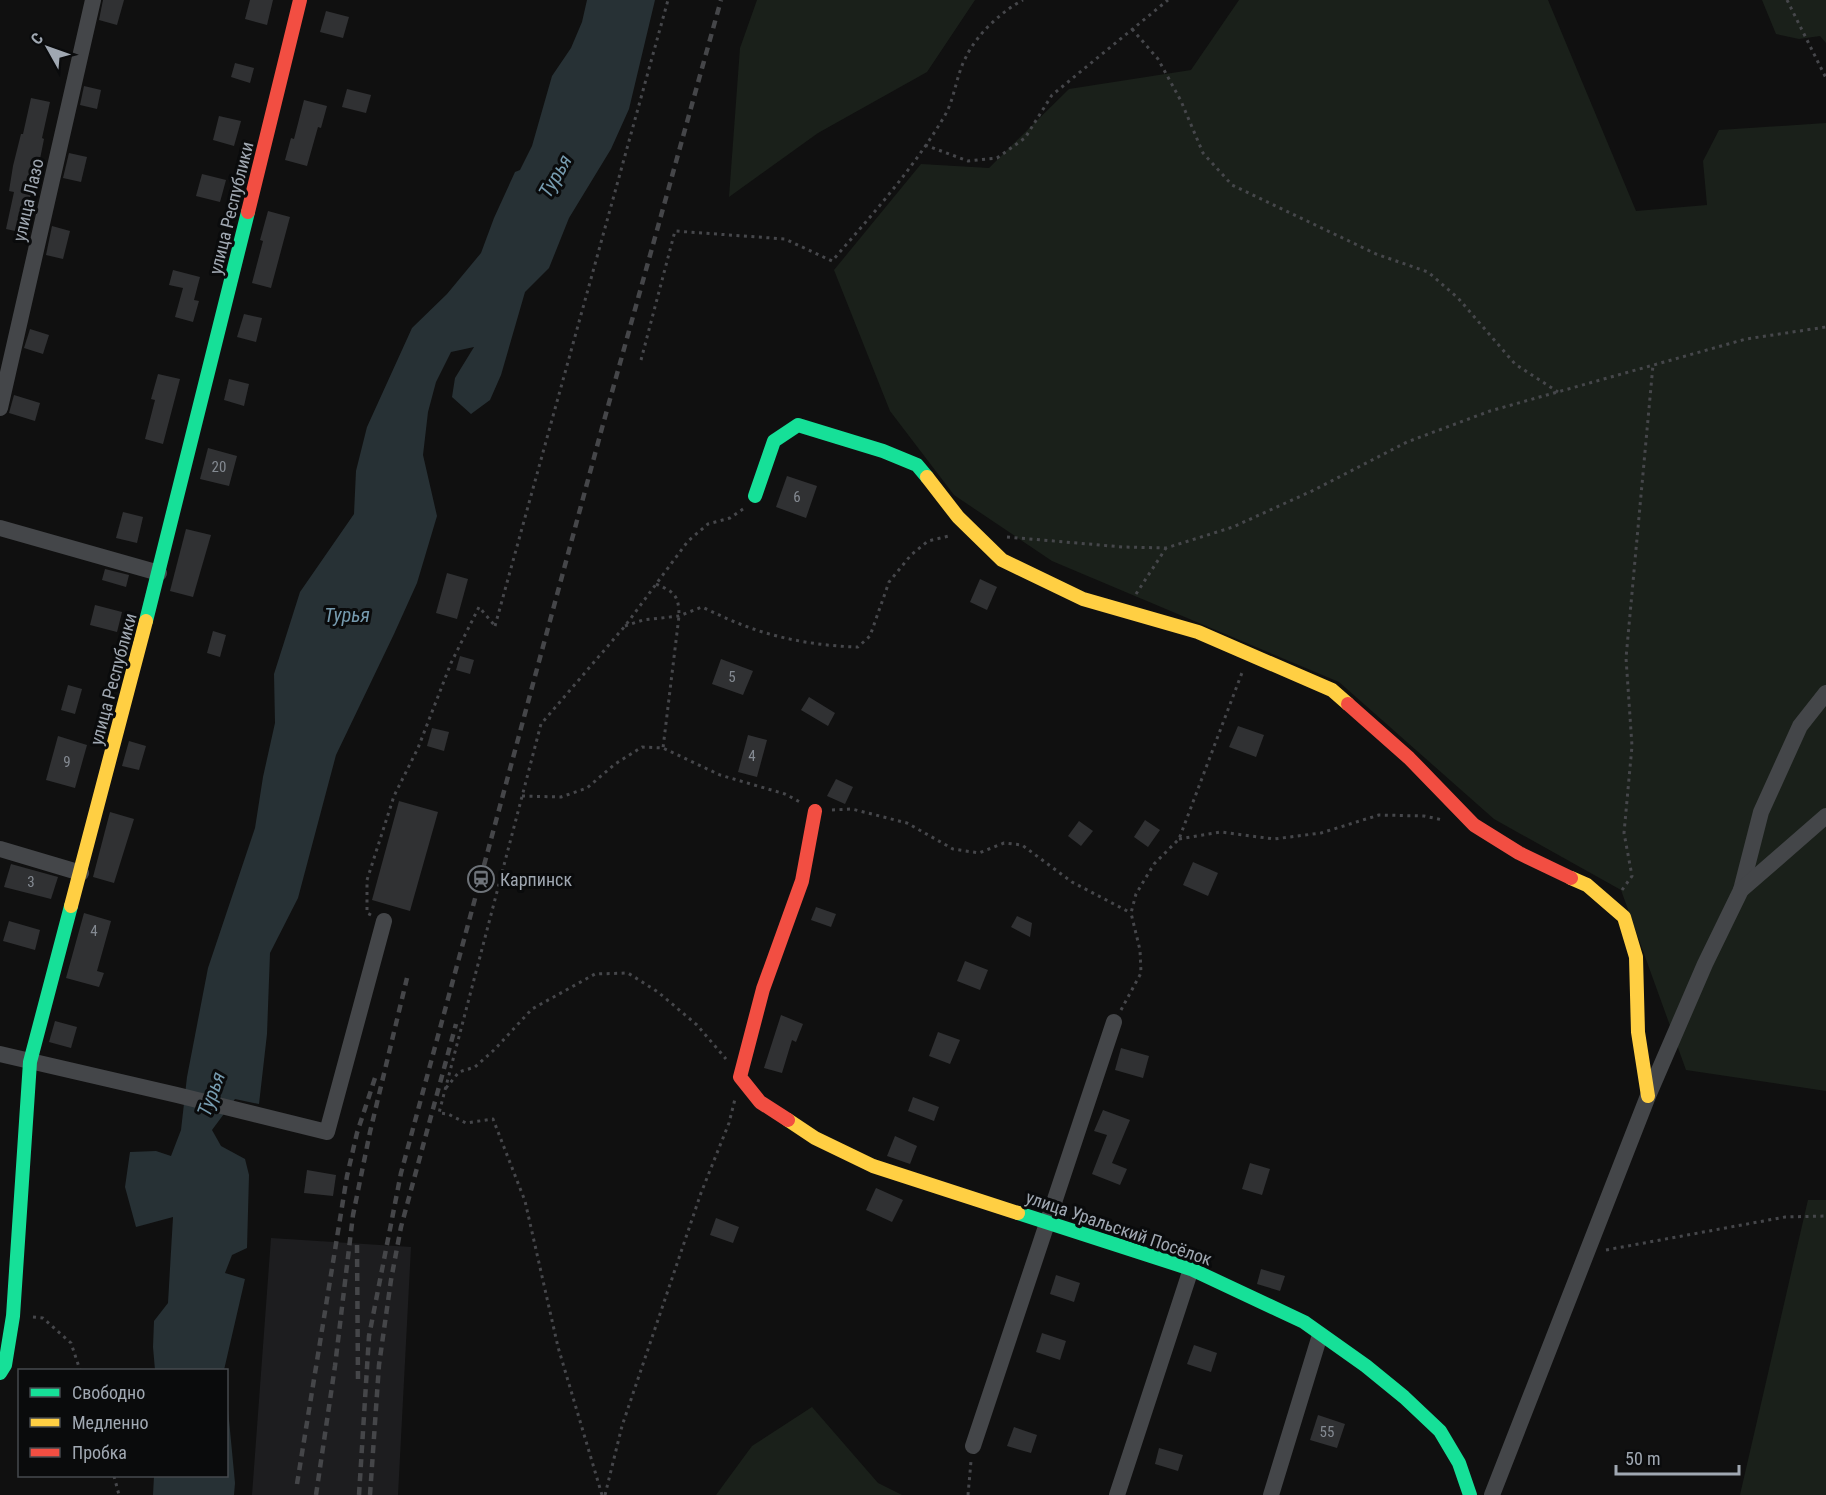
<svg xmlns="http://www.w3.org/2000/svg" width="1826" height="1495" font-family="'Roboto Condensed',sans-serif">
<rect width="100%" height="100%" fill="#101010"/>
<polygon fill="#1d1d1f" points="271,1238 411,1247 398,1495 252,1495"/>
<g fill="#1a201a">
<polygon points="757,0 975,0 927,72 818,133 729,197 740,48"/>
<polygon points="1239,0 1548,0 1636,211 1707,205 1703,161 1719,130 1826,123 1826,1091 1686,1070 1621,890 1494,819 1339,682 1052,561 954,495 890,411 834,270 921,164 989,168 1069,89 1191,70"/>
<polygon points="1762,0 1826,0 1826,43 1820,36 1799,39 1776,34"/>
<polygon points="1808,1200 1826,1200 1826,1495 1740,1495"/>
<polygon points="812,1407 878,1483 902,1495 716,1495 752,1446"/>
</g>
<g fill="#273135">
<polygon points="587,0 655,0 629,109 611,149 569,218 549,268 525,292 501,375 490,400 471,414 452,397 455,378 474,347 451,352 436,382 428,412 423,455 437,516 417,583 394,634 336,755 298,898 270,953 267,1034 259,1104 235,1099 212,1130 221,1146 245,1159 249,1175 247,1248 232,1255 225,1273 245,1279 224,1370 155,1370 153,1347 154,1321 168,1303 173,1217 136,1227 125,1187 130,1152 156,1151 171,1156 181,1130 187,1077 208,968 255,828 263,777 275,723 274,674 300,592 354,514 356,471 367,427 412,328 447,294 481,253 494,218 515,172 520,170 532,146 552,76 571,48 582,22"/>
<polygon points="227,1399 235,1483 234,1495 153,1495 154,1476 226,1476"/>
</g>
<g fill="#303133">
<polygon points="103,0 124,0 117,25 99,20"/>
<polygon points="250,0 273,0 267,25 245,19"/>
<polygon points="326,11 349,17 343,38 320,32"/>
<polygon points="235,63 254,68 250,83 231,77"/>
<polygon points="84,86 101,90 97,109 80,105"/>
<polygon points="347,89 371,95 366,113 342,107"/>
<polygon points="31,98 50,102 42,138 44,139 40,159 37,158 27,215 27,221 32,222 29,234 6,229 14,192 9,191 13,166 21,134 23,134"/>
<polygon points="304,100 327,106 321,128 318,127 307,166 285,160 291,138 294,139"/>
<polygon points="219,116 241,121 234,146 213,140"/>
<polygon points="69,153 87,157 81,182 63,178"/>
<polygon points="202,174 226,180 220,202 196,196"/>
<polygon points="268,211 290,217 271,288 252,283 263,241 260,240"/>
<polygon points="52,226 70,231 63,259 46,255"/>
<polygon points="173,270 200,277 194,300 199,301 193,322 175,317 183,288 169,285"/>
<polygon points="244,314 262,318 256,342 237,337"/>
<polygon points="30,329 49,335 43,354 24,348"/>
<polygon points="158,374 180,379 163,444 145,439 155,400 151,399"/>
<polygon points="229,379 249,384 244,406 224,400"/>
<polygon points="14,395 40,403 35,421 9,413"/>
<polygon points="208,448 237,456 229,486 200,479"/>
<polygon points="787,476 817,486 806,518 776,507"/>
<polygon points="123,512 143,517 137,543 116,538"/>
<polygon points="186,529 211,535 193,597 170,591"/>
<polygon points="105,569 129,575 126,587 102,580"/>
<polygon points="447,573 468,579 457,619 436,613"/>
<polygon points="980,579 997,587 987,610 970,602"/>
<polygon points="95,605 122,612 117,632 90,625"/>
<polygon points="213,631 226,635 220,657 207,653"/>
<polygon points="460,656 474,660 470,674 456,670"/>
<polygon points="721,659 753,671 743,695 712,684"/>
<polygon points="68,685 82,689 75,714 61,710"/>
<polygon points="809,697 835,713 828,726 801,710"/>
<polygon points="1238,726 1264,735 1256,757 1229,747"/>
<polygon points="432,728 449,732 444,751 427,746"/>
<polygon points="748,735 767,740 757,777 738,772"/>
<polygon points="58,736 87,745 75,788 46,780"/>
<polygon points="129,741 146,746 139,770 122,766"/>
<polygon points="836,779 853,787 845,804 827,796"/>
<polygon points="399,801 438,812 410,911 372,900"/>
<polygon points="110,812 134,819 114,883 93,877"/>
<polygon points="1145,820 1160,830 1148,847 1134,837"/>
<polygon points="1079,821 1093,831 1081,846 1068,836"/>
<polygon points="1193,862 1218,873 1208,896 1183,885"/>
<polygon points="11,864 58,877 51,899 4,887"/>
<polygon points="816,907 836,914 831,927 811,920"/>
<polygon points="84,913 111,921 97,971 104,973 99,987 66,978"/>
<polygon points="1017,916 1032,923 1030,937 1011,927"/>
<polygon points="9,921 40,930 35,950 3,941"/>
<polygon points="965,961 988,970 980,990 957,981"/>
<polygon points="781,1015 803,1024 796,1042 792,1040 782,1073 764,1068"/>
<polygon points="55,1021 77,1027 71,1048 49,1042"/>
<polygon points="938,1032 960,1040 950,1064 929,1056"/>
<polygon points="1121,1048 1149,1056 1143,1078 1115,1070"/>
<polygon points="913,1097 939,1107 934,1121 908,1111"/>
<polygon points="1103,1110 1130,1120 1112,1163 1127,1169 1120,1185 1092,1174 1107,1135 1094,1131"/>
<polygon points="895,1136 917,1146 910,1164 887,1156"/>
<polygon points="1250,1163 1270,1169 1262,1195 1242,1189"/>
<polygon points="307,1170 336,1175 333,1196 304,1193"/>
<polygon points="876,1188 903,1200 892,1222 866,1210"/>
<polygon points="716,1218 739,1227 733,1243 710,1235"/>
<polygon points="1261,1269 1285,1276 1280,1291 1257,1284"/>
<polygon points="1056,1275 1080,1283 1074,1302 1050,1294"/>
<polygon points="1042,1333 1066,1341 1060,1360 1036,1352"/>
<polygon points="1194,1345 1217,1353 1211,1372 1187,1364"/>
<polygon points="1318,1415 1345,1424 1337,1448 1310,1440"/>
<polygon points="1014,1427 1037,1435 1031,1453 1007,1446"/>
<polygon points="1159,1448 1183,1455 1178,1471 1155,1464"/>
</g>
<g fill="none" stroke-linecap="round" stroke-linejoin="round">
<g stroke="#46474b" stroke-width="3" stroke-dasharray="3 4.5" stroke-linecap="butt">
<polyline points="1787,0 1826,78"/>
<polyline points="1132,29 1158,59 1181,101 1203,153 1232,185 1376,254 1428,272 1458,298 1515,364 1558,392"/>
<polyline points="925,145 968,161 997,158 1025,138 1052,95 1168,0"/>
<path d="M 641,360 L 675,231 L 785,239 L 832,261 C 872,215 913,169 944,117 C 955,99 956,75 966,57 C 977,34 1002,11 1023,0"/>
<polyline points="1007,537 1123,547 1166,548 1233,527 1314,490 1407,442 1490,411 1746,339 1826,327"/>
<path d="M 656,584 C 674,592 679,595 679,616 L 663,748"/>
<polyline points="1136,594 1166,548"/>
<polyline points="495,626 668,0"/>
<path d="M 625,626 L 643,620 L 679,616 L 702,607 C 715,613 727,619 740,624 C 777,639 819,646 858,647 L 870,636 L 889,582 L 911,555 L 928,541 L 949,536"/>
<polyline points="522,796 561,797 587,788 615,764 642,747 663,748 720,775 785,794 800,802"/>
<polyline points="832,810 852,809 907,823 953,849 979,853 1004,843 1022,845 1072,882 1131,913"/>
<polyline points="1179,839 1221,832 1274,839 1321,833 1379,815 1424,816 1443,820"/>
<polyline points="1622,890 1632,876 1624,833 1632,746 1626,658 1653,365"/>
<polyline points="371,915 367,913 367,880 394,796 418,748 451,663 479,607 495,626"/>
<polyline points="1121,1010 1141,973 1140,950 1131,913 1136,894 1154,864 1179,839 1243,670"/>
<polyline points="446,1088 459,1072 475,1067 494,1050 532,1009 595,974 628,973 658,992 697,1025 726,1059"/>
<polyline points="1606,1250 1785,1217 1826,1216"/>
<polyline points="33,1317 43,1318 71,1343 80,1370"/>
<polyline points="114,1476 119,1495"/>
<polyline points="602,1495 558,1347 525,1201 493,1119 466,1123 448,1114 439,1113 541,724 625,626 688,541 708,524 730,518 743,509"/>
<polyline points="605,1495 622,1426 701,1193 729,1123 735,1099"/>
<polyline points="968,1495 971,1461"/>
</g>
<g stroke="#444649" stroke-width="16">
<polyline points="0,408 93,0"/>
<polyline points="0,528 159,573"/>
<polyline points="0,849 81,873"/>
<polyline points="1741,890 1761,812 1800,726 1826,693"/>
<polyline points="0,1054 177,1095 327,1132 384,921"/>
<polyline points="973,1446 1114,1022"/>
<polyline points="1117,1495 1191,1269"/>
<polyline points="1271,1495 1320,1335"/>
<polyline points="1492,1495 1648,1096 1705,964 1741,890 1826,816"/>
</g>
<g stroke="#16e098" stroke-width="14">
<polyline points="755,496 774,441 798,425 883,451 917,465 927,477"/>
<polyline points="146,621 248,212"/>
<polyline points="1018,1213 1191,1269 1304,1322 1366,1366 1404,1397 1440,1431 1459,1463 1470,1495"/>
<polyline points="0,1373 5,1365 13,1316 30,1062 71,906"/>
</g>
<g stroke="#ffcf43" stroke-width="14">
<polyline points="927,477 958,517 1002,560 1083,599 1198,632 1332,690 1348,704"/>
<polyline points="1571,878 1587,885 1624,917 1636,957 1638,1032 1648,1096"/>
<polyline points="71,906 146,621"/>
<polyline points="788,1120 815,1138 873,1166 1018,1213"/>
</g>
<g stroke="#f24e42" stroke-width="14">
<polyline points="248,212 300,0"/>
<polyline points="1348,704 1409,758 1474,825 1519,853 1571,878"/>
<polyline points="788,1120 760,1102 740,1077 763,989 802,881 815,811"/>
</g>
<g stroke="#454649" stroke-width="4.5" stroke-dasharray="8 6" stroke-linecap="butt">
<polyline points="357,1245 358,1380"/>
<polyline points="297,1484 347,1176 357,1133 375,1078"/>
<polyline points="316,1495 335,1366 353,1215 370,1132 407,978"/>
<polyline points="359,1495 369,1336 401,1173 602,428 721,0"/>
<polyline points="370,1495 379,1365 391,1280 401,1227 456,1024"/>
</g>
</g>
<defs>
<symbol id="station-ring" viewBox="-11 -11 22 22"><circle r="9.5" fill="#0a0b0c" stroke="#6e7379" stroke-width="1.5"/><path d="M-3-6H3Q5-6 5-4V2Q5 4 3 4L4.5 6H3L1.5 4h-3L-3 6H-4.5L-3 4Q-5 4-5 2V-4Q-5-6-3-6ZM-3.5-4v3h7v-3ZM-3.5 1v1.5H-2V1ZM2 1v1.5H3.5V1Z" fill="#6e7379"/></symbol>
</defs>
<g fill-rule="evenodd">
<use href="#station-ring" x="466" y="864" width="30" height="30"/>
</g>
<g text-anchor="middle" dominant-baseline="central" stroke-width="6" stroke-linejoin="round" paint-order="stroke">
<g font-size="15" fill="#848a92">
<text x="219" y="467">20</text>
<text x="797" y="497">6</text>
<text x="732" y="677">5</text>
<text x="752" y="756">4</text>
<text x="67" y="762">9</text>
<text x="31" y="882">3</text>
<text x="94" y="931">4</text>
<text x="1327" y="1432">55</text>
</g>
<g font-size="18" fill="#a0a8b2" stroke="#0a0b0c">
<text transform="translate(28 200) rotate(-77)">улица Лазо</text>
<text transform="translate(231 208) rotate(-76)">улица Республики</text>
<text transform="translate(113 679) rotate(-75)">улица Республики</text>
<text transform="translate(1119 1228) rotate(19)">улица Уральский Посёлок</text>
</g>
<g font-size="18" fill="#a0a8b2" stroke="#0a0b0c" text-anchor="start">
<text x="500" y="879">Карпинск</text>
</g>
<g font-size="20" font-style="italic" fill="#769baf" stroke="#0a0b0c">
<text transform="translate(555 176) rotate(-60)">Турья</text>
<text x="347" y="615">Турья</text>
<text transform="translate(211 1094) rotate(-70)">Турья</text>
</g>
</g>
<rect x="18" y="1369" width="210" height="108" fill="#0a0b0c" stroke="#464a4e" stroke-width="1.5"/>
<rect x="30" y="1388" width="30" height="9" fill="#16e098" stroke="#464a4e" stroke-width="1.5"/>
<text x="72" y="1399" font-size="18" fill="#a0a8b2">Свободно</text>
<rect x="30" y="1418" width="30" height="9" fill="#ffcf43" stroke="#464a4e" stroke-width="1.5"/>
<text x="72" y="1429" font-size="18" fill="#a0a8b2">Медленно</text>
<rect x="30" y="1448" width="30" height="9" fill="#f24e42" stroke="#464a4e" stroke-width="1.5"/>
<text x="72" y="1459" font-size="18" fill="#a0a8b2">Пробка</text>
<g transform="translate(48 48) rotate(310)" stroke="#0a0b0c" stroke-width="4.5" paint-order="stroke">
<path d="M0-4.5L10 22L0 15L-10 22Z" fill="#a0a8b2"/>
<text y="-9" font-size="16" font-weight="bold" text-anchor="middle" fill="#a0a8b2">С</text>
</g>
<path d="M1616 1465v9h123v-9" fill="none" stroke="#a0a8b2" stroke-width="3"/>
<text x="1625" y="1465" font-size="18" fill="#a0a8b2" stroke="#0a0b0c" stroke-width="4.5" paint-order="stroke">50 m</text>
</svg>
